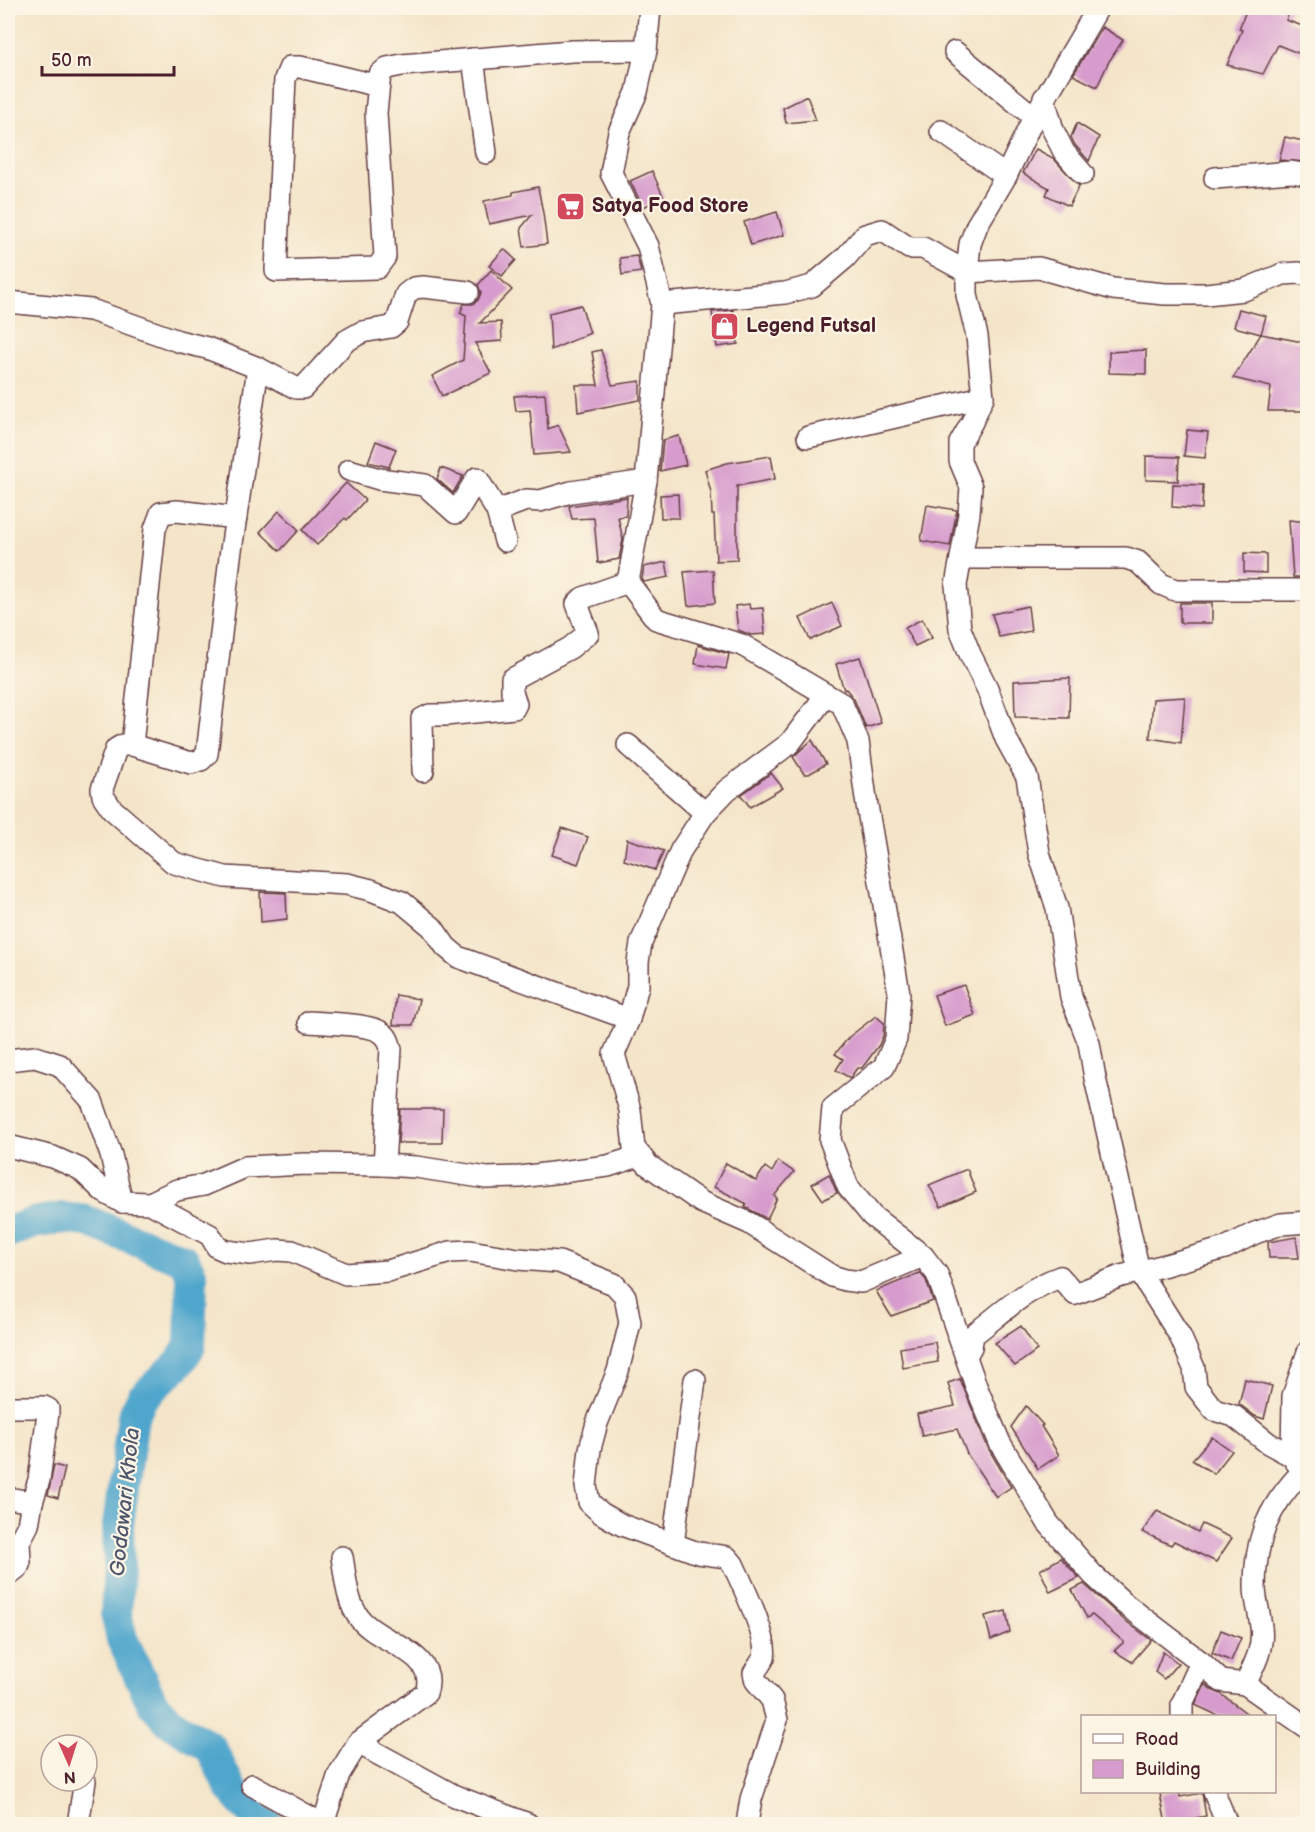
<svg xmlns="http://www.w3.org/2000/svg" width="1315" height="1832" font-family="'Balsamiq Sans',sans-serif">
<rect width="100%" height="100%" fill="#fcf5e5"/>
<filter id="ink" filterUnits="userSpaceOnUse"><feTurbulence type="fractalNoise" baseFrequency=".0167" numOctaves="2"/><feDisplacementMap in="SourceGraphic" scale="12" xChannelSelector="R" yChannelSelector="G"/><feConvolveMatrix kernelMatrix="1 2 1 2 8 2 1 2 1" color-interpolation-filters="sRGB"/></filter>
<filter id="wash" filterUnits="userSpaceOnUse"><feTurbulence type="fractalNoise" baseFrequency=".008" numOctaves="4" result="noise"/><feDisplacementMap in="SourceGraphic" scale="24" xChannelSelector="R" yChannelSelector="G"/><feGaussianBlur stdDeviation="1.35" result="paint"/><feColorMatrix in="noise" values="0 0 0 0 0 0 0 0 0 0 0 0 0 0 0 0 0 1.4 0 .05"/><feComposite in="paint" operator="in"/></filter>
<g filter="url(#wash)">
<rect width="100%" height="100%" fill="#f4e5c9"/>
<g fill="none" stroke-linecap="round" stroke-linejoin="round">
<polyline stroke="#4fa6cc" stroke-width="32" points="8,1232 33,1223 62,1218 87,1221 184,1260 192,1276 190,1346 180,1362 142,1398 133,1417 118,1525 119,1569 116,1613 122,1639 152,1702 169,1721 211,1748 230,1787 255,1817 267,1824"/>
</g>
<g id="blocks">
<g fill="#d79ccd">
<polygon points="1247,8 1291,8 1286,20 1308,28 1308,57 1278,45 1263,74 1227,65 1242,30 1239,29"/>
<polygon points="1102,27 1123,40 1108,63 1097,87 1073,75"/>
<polygon points="807,96 816,120 786,123 783,108"/>
<polygon points="1077,123 1099,137 1089,161 1075,145 1071,137"/>
<polygon points="1285,137 1308,142 1308,162 1279,160"/>
<polygon points="1036,149 1053,158 1079,186 1069,206 1046,195 1049,188 1023,173"/>
<polygon points="652,171 664,198 643,207 630,181"/>
<polygon points="538,187 543,213 547,244 524,247 521,228 532,215 489,224 484,201 513,195 513,192"/>
<polygon points="777,212 784,235 751,245 744,222"/>
<polygon points="504,249 516,260 502,276 489,266"/>
<polygon points="637,256 641,272 622,275 620,258"/>
<polygon points="491,270 512,290 480,323 501,322 502,341 475,343 491,373 442,396 432,376 463,360 466,316 460,313 464,304 473,304 478,300 481,293 478,285"/>
<polygon points="581,305 590,333 551,350 549,313"/>
<polygon points="1239,309 1266,316 1261,334 1234,327"/>
<polygon points="733,310 738,344 717,347 712,312"/>
<polygon points="1261,334 1308,343 1308,411 1268,411 1271,387 1233,378"/>
<polygon points="601,350 612,385 640,381 640,400 578,412 576,385 598,385 592,352"/>
<polygon points="1146,350 1146,374 1109,373 1109,352"/>
<polygon points="545,394 548,429 558,425 571,452 534,455 530,410 516,411 514,396"/>
<polygon points="1187,430 1208,432 1205,458 1184,456"/>
<polygon points="679,436 686,465 660,471 663,440"/>
<polygon points="376,441 396,449 389,467 368,462"/>
<polygon points="771,456 775,479 737,486 737,560 716,561 714,515 712,515 711,492 705,470 727,463"/>
<polygon points="1146,456 1179,457 1178,481 1146,480"/>
<polygon points="441,468 463,476 453,493 437,479"/>
<polygon points="346,483 365,500 347,520 345,518 317,545 302,530"/>
<polygon points="1173,484 1203,485 1202,509 1172,507"/>
<polygon points="678,494 679,518 661,518 660,495"/>
<polygon points="627,497 626,516 618,517 623,540 619,559 598,563 594,518 572,519 569,506"/>
<polygon points="927,505 957,510 950,546 921,541"/>
<polygon points="279,511 299,530 280,551 260,532"/>
<polygon points="1289,520 1308,522 1308,577 1293,577"/>
<polygon points="1244,553 1266,554 1266,573 1244,572"/>
<polygon points="666,562 669,577 644,582 642,579 644,567"/>
<polygon points="713,570 715,603 688,606 684,572"/>
<polygon points="832,603 842,626 810,640 800,618"/>
<rect x="1180" y="603" width="32" height="20"/>
<polygon points="749,604 750,609 763,608 765,634 751,635 738,630 735,606"/>
<polygon points="1028,606 1031,631 999,637 992,614"/>
<polygon points="922,619 932,638 915,646 905,628"/>
<polygon points="698,645 729,654 726,669 695,664"/>
<polygon points="860,657 881,723 866,728 854,699 846,689 844,690 836,664"/>
<polygon points="1070,678 1069,718 1015,717 1014,681"/>
<polygon points="1185,697 1181,743 1150,738 1153,699"/>
<polygon points="812,740 826,764 809,774 804,774 793,757"/>
<polygon points="771,773 783,788 750,807 741,795"/>
<polygon points="562,828 588,837 578,864 552,855"/>
<polygon points="627,839 664,851 655,870 624,860"/>
<polygon points="260,892 286,893 287,919 261,922"/>
<polygon points="964,985 975,1015 945,1026 934,995"/>
<polygon points="396,995 419,999 413,1025 393,1025"/>
<polygon points="876,1016 884,1023 883,1036 879,1045 862,1068 857,1068 850,1078 836,1070 843,1059 835,1054 849,1037"/>
<polygon points="400,1109 443,1109 442,1143 398,1143"/>
<polygon points="778,1161 794,1172 774,1196 777,1198 767,1219 745,1207 747,1204 714,1187 726,1163 756,1181 765,1167 772,1172"/>
<polygon points="967,1169 976,1192 941,1207 929,1185"/>
<polygon points="829,1174 837,1193 823,1200 812,1184"/>
<polygon points="1296,1237 1299,1258 1269,1258 1268,1242"/>
<polygon points="920,1273 926,1280 933,1301 891,1316 876,1291"/>
<polygon points="1021,1326 1037,1350 1015,1366 995,1343"/>
<polygon points="935,1342 938,1362 903,1368 900,1348"/>
<polygon points="960,1379 988,1448 1011,1487 996,1497 967,1454 957,1429 922,1436 917,1414 955,1406 948,1383"/>
<polygon points="1245,1379 1272,1386 1264,1419 1255,1416 1239,1404"/>
<polygon points="1026,1406 1043,1425 1041,1426 1059,1455 1038,1469 1011,1427"/>
<polygon points="1212,1437 1232,1451 1214,1474 1192,1460"/>
<polygon points="54,1465 65,1468 58,1498 48,1495"/>
<polygon points="1157,1511 1198,1532 1202,1524 1232,1538 1216,1562 1174,1541 1171,1545 1142,1532"/>
<polygon points="1061,1558 1079,1578 1050,1592 1040,1570"/>
<polygon points="1084,1584 1123,1619 1151,1640 1132,1662 1114,1651 1124,1642 1092,1615 1087,1618 1072,1590"/>
<polygon points="1006,1611 1010,1632 991,1640 985,1616"/>
<polygon points="1221,1630 1241,1638 1231,1661 1212,1653"/>
<polygon points="1163,1652 1178,1663 1164,1679 1155,1672"/>
<polygon points="1205,1684 1212,1690 1221,1694 1250,1716 1219,1716 1195,1705"/>
<polygon points="1172,1791 1179,1791 1180,1797 1202,1793 1206,1816 1166,1824 1160,1794"/>
</g>
</g>
</g>
<g filter="url(#ink)">
<use href="#blocks" fill-opacity="0" stroke="#643d43" stroke-width="1.5"/>
<g fill="none" stroke-linecap="round" stroke-linejoin="round">
<defs>
<g id="street">
<polyline points="650,8 646,50 637,92 619,132 611,173 648,246 662,304 646,481 628,582 656,619 742,645 842,704 858,741 866,799 899,993 896,1039 884,1067 833,1108 830,1140 848,1187 872,1216 923,1256 937,1274 976,1386 1000,1443 1048,1523 1093,1575 1125,1604 1201,1662 1221,1681 1245,1684 1308,1728"/>
<polyline points="1098,8 1034,117 1006,176 977,225 970,244 967,272 967,295 977,336 983,397 972,422 960,443 960,461 971,487 969,514 956,585 960,629 970,654 987,688 1006,739 1027,777 1039,853 1057,908 1071,997 1089,1043 1095,1078 1139,1271 1180,1336 1194,1368 1196,1387 1214,1410 1234,1416 1268,1443 1292,1456 1308,1479"/>
<polyline points="955,52 1034,117"/>
<polyline points="473,59 486,153"/>
<polyline points="379,86 300,67 290,67 285,79 276,271 377,268 385,257 376,113 380,74 387,68 402,65 572,51 646,50"/>
<polyline points="1044,98 1053,130 1064,152 1083,174"/>
<polyline points="941,131 1006,176"/>
<polyline points="1215,178 1291,172 1308,175"/>
<polyline points="8,302 91,310 178,341 207,348 258,368 296,388 303,388 346,341 362,332 391,327 397,322 406,294 414,288 423,287 468,292"/>
<polyline points="662,304 785,293 812,286 845,258 865,235 882,230 909,248 923,248 967,272 1039,268 1113,289 1165,294 1206,294 1244,290 1283,274 1299,273 1308,275"/>
<polyline points="258,368 230,557 207,754 201,760 191,763 132,745 123,745 116,749 102,789 103,796 112,809 174,863 225,877 347,884 371,890 402,902 432,927 446,947 458,957 629,1019"/>
<polyline points="808,437 983,397"/>
<polyline points="349,470 379,479 425,485 456,513 477,478 497,511"/>
<polyline points="505,541 497,511 526,500 540,501 571,492 646,481"/>
<polyline points="961,558 1126,558 1138,562 1161,584 1175,590 1308,590"/>
<polyline points="826,695 790,743 727,790 705,813 681,850 641,943 638,962 638,986 629,1019 614,1054 630,1110 634,1148 648,1165 701,1202 749,1223 832,1276 845,1280 861,1282 923,1256"/>
<polyline points="132,745 155,529 161,513 177,511 236,518"/>
<polyline points="628,745 705,813"/>
<polyline points="423,771 422,719 430,715 445,715 514,708 516,704 512,692 512,679 570,648 586,635 588,633 577,604 583,598 628,582"/>
<path d="M 309,1022 C 325,1023 372,1024 382,1033 C 388,1037 389,1042 391,1049 L 384,1165"/>
<polyline points="8,1060 35,1057 60,1065 92,1101 111,1155 122,1202"/>
<polyline points="8,1146 53,1157 80,1169 104,1192 122,1202 150,1203 177,1190 204,1185 245,1167 305,1164 384,1165 416,1167 487,1178 520,1177 608,1166 639,1156"/>
<path d="M 150,1203 L 210,1235 L 217,1247 L 226,1251 L 250,1254 L 277,1250 L 292,1251 L 346,1274 L 388,1271 L 450,1252 L 470,1251 L 518,1259 L 559,1262 L 614,1284 L 625,1296 L 630,1323 L 618,1371 L 597,1423 L 590,1449 L 586,1486 L 589,1502 L 601,1513 L 622,1525 L 698,1553 L 727,1557 L 733,1564 C 741,1582 769,1638 764,1657 C 762,1662 757,1668 754,1673 L 756,1681 L 772,1700 L 777,1720 L 751,1799 L 747,1824"/>
<path d="M 966,1356 L 971,1347 L 973,1335 C 1002,1313 1024,1290 1060,1277 L 1075,1294 L 1121,1276 L 1166,1265 L 1225,1248 L 1255,1233 L 1281,1224 L 1308,1222"/>
<polyline points="8,1407 44,1407 48,1409 48,1413 39,1480 32,1502 28,1525 19,1542 20,1562 18,1567 8,1575"/>
<polyline points="1292,1456 1293,1396 1308,1352"/>
<polyline points="8,1498 32,1502"/>
<polyline points="673,1544 695,1380"/>
<path d="M 1245,1684 C 1254,1666 1264,1648 1261,1627 C 1260,1614 1255,1600 1255,1587 C 1255,1538 1269,1506 1302,1472"/>
<polyline points="1182,1716 1182,1704 1201,1662"/>
<polyline points="358,1743 455,1796 528,1824"/>
<polyline points="252,1785 322,1824"/>
<polyline points="1214,1792 1227,1824"/>
<polyline points="78,1824 85,1781"/>
<path d="M 323,1824 L 339,1774 L 358,1743 L 426,1693 C 440,1652 380,1644 360,1619 C 346,1601 346,1578 342,1557"/>
</g>
</defs>
<use href="#street" stroke="#643d43" stroke-width="24"/>
<use href="#street" stroke="#fff" stroke-width="21"/>
</g>
</g>
<defs>
<symbol id="supermarket-square" viewBox="-11 -11 22 22"><rect x="-9" y="-9" width="18" height="18" rx="4" fill="#d1495b" stroke="#fcf5e5"/><path d="M-6-5.5h2.5l.6 2H6L4.5 2H-2.5L-4.4-4H-6ZM-1.5 3.2a1.3 1.3 0 1 0 .1 0ZM3 3.2a1.3 1.3 0 1 0 .1 0Z" fill="#fff"/></symbol>
<symbol id="shop-square" viewBox="-11 -11 22 22"><rect x="-9" y="-9" width="18" height="18" rx="4" fill="#d1495b" stroke="#fcf5e5"/><path d="M-5-2.5h2.3a2.7 3.5 0 0 1 5.4 0H5L5.5 6h-11ZM-1.5-2.5h3a1.5 2.3 0 0 0-3 0Z" fill="#fff"/></symbol>
</defs>
<g fill-rule="evenodd">
<use href="#supermarket-square" x="554" y="190" width="33" height="33"/>
<use href="#shop-square" x="708" y="310" width="33" height="33"/>
</g>
<g text-anchor="middle" dominant-baseline="central" stroke-width="4.5" stroke-linejoin="round" paint-order="stroke">
<g font-size="20" font-weight="bold" fill="#4a1f2b" stroke="#fcf5e5" text-anchor="start">
<text x="592" y="206">Satya Food Store</text>
<text x="746" y="326">Legend Futsal</text>
</g>
<g font-size="21" font-style="italic" fill="#4c556b" stroke="#fcf5e5">
<text transform="translate(125 1502) rotate(-84)">Godawari Khola</text>
</g>
</g>
<rect width="1315" height="1832" fill="none" stroke="#fcf5e5" stroke-width="30"/>
<rect x="1081" y="1715" width="195" height="78" fill="#fcf5e5" stroke="#b59f9b" stroke-width="1.5"/>
<rect x="1093" y="1734" width="30" height="9" fill="#ffffff" stroke="#b59f9b" stroke-width="1.5"/>
<text x="1135" y="1745" font-size="18" fill="#4a1f2b">Road</text>
<rect x="1093" y="1760" width="30" height="18" fill="#d79ccd" stroke="#b59f9b" stroke-width="1.5"/>
<text x="1135" y="1775" font-size="18" fill="#4a1f2b">Building</text>
<g transform="translate(69 1763) rotate(177)"><circle r="28" fill="#fcf5e5" stroke="#b59f9b" stroke-width="1.5"/>
<path d="M0-4.5L10 22L0 15L-10 22Z" fill="#d1495b"/>
<text y="-9" font-size="16" font-weight="bold" text-anchor="middle" fill="#4a1f2b">N</text>
</g>
<path d="M42 66v9h132v-9" fill="none" stroke="#4a1f2b" stroke-width="3"/>
<text x="51" y="66" font-size="18" fill="#4a1f2b" stroke="#fcf5e5" stroke-width="4.5" paint-order="stroke">50 m</text>
</svg>
